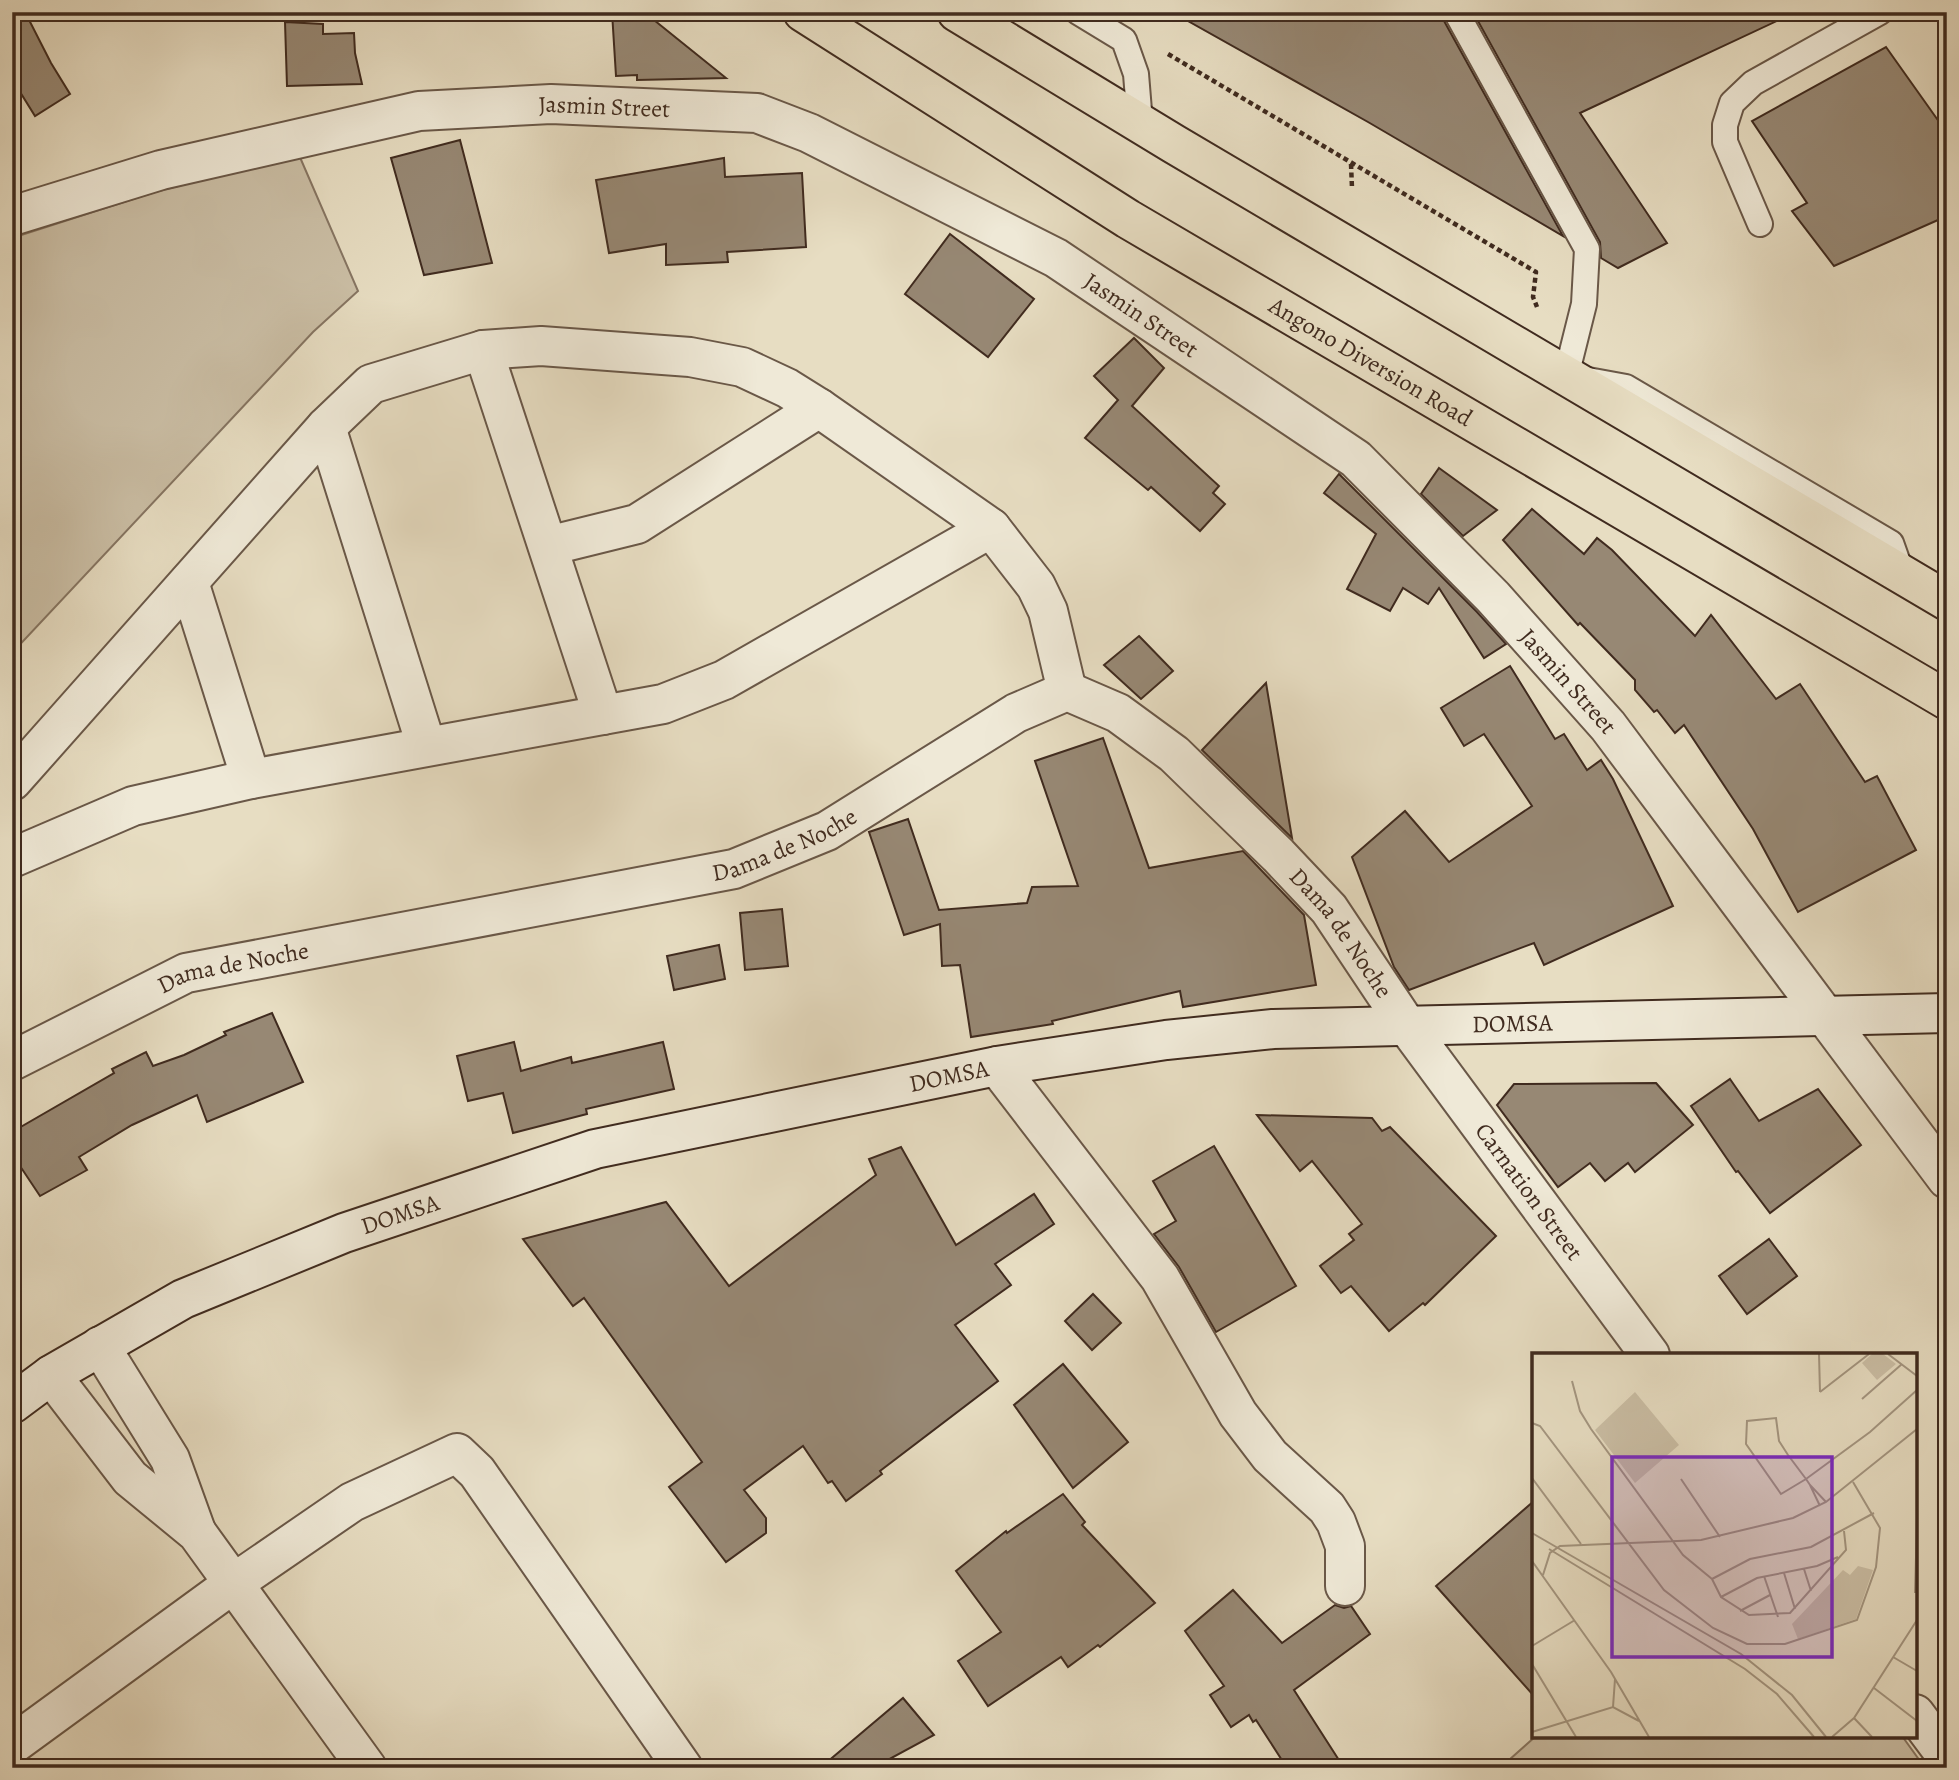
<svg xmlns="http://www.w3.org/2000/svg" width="1959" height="1780" font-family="Alegreya,serif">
<rect width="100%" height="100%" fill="#e7ddc2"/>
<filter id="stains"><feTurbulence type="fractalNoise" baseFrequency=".00286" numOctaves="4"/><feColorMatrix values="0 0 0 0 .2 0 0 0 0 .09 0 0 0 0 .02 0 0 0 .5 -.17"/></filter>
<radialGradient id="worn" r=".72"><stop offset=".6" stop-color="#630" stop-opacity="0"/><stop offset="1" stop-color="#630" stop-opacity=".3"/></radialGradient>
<g fill="#cbbfa6" stroke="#867562" stroke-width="2">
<polygon points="299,155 358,291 313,332 12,653 12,238 155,192"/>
<polygon points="1536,1736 1902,1736 1925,1768 1500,1768"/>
</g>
<g fill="#978874" stroke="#402b1f" stroke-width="2">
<polygon points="12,12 25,12 51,63 70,94 35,116 12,79"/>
<polygon points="612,12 644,12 726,78 637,80 637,75 616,76"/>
<polygon points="1172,12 1441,12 1443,19 1563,236 1368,122"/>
<polygon points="1473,12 1796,12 1580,113 1667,243 1618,268 1601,258 1600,242"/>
<polygon points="285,22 323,24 323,34 354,33 355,53 362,84 287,86"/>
<polygon points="1886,47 1947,133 1947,216 1834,266 1792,211 1807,203 1752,121"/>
<polygon points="460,140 492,263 424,275 391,158"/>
<polygon points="724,158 725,177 802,173 806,247 727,252 728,262 666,265 666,244 609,253 596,180"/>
<polygon points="950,234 1034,299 988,357 905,294"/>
<polygon points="1134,338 1164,368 1132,406 1219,486 1213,493 1225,504 1200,531 1151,487 1148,490 1085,438 1118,400 1094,376"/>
<polygon points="1439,468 1497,510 1463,536 1421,494"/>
<polygon points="1339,474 1477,612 1506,644 1484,658 1439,588 1428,604 1403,588 1390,611 1347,589 1376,534 1324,493"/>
<polygon points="1532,509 1584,554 1597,538 1612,550 1695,636 1711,615 1776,699 1800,684 1865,782 1877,776 1916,850 1798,912 1753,829 1684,725 1675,733 1657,710 1654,712 1635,690 1635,680 1580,623 1578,625 1503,540"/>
<polygon points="1139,636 1173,671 1141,699 1104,665"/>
<polygon points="1510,666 1555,739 1564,734 1587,770 1601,760 1613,779 1673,906 1544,965 1534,943 1409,990 1394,967 1352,857 1405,811 1449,862 1532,806 1484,734 1464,746 1441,708"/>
<polygon points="1266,683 1292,838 1202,750"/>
<polygon points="1103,738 1149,868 1243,851 1304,915 1316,985 1183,1007 1180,991 1052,1021 1053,1024 971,1037 960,965 942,966 940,924 904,935 869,832 908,819 939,910 1027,903 1032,887 1078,886 1035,761"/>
<polygon points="782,909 788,966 745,970 740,913"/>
<polygon points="719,945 725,979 674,990 667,956"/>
<polygon points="272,1013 303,1082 207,1122 197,1095 132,1125 79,1157 87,1170 40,1196 12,1154 12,1132 114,1073 112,1069 146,1052 153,1066 184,1055 226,1035 224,1032"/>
<polygon points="514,1042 521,1071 571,1057 572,1063 663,1042 674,1089 586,1109 587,1114 513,1133 503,1093 468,1101 457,1056"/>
<polygon points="1730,1079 1759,1121 1818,1089 1861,1145 1770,1213 1738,1171 1736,1172 1691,1106"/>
<polygon points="1656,1083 1693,1125 1635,1172 1628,1163 1605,1181 1590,1163 1558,1187 1497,1105 1514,1084"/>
<polygon points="1257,1115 1372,1118 1382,1131 1390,1127 1496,1236 1425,1305 1423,1303 1389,1331 1351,1286 1341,1293 1320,1266 1354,1240 1349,1234 1362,1224 1312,1161 1300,1171"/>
<polygon points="1214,1146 1296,1286 1216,1332 1179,1267 1154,1234 1176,1221 1153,1181"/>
<polygon points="901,1147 956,1245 1034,1194 1054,1224 995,1264 1011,1285 955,1325 998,1381 880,1471 882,1474 846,1501 832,1481 828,1483 803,1446 744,1490 766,1518 766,1533 726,1562 669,1487 702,1462 584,1298 573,1306 523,1239 666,1202 729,1286 876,1175 869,1159"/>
<polygon points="1769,1239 1797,1276 1747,1314 1719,1276"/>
<polygon points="1093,1294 1121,1323 1092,1350 1065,1321"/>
<polygon points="1063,1364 1128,1442 1073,1488 1014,1405"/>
<polygon points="1063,1494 1085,1522 1082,1525 1155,1603 1100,1647 1098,1645 1068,1667 1061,1657 988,1706 958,1661 1001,1632 956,1571 1006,1531 1007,1533"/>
<polygon points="1534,1501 1534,1696 1436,1586"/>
<polygon points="1233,1590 1282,1643 1335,1605 1344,1608 1351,1606 1370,1634 1294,1690 1344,1768 1287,1768 1256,1720 1253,1722 1249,1715 1231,1727 1210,1695 1224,1686 1185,1631"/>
<polygon points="903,1698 934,1735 873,1768 820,1768"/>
</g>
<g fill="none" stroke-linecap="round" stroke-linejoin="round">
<defs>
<g id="lane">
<polyline points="1078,12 1124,40 1136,74 1140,123"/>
<polyline points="1456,12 1587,249 1584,304 1566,376 1626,387 1891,543 1902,574 1905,574"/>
<polyline points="1760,224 1725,142 1725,125 1732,103 1753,83 1880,12"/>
</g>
<g id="street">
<path id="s1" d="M 12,216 L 161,170 L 419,111 L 551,104 L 757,113 L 809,133 L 1056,258 L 1356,459 L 1493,597 L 1608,726 L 1947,1179"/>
<polyline points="483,350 603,715"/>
<polyline points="326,427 426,745"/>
<polyline points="548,546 637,524 819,408"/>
<polyline points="189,582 251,779"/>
<polyline points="12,781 326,427 371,384 483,350 541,346 690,357 742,367 787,388 819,408 991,528 1036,586 1048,611 1067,691"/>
<polyline points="12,858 133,806 251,779 663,704 724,680 991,528"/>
<path id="s2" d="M 12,1061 L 186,973 L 734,869 L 827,831 L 1016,713 L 1067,691 L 1118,713 L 1174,754 L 1278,855 L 1329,909 L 1407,1026 L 1650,1355"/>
<polyline points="997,1066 1160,1278 1238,1414 1270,1456 1327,1508 1336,1522 1345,1546 1345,1586"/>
<polyline points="100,1346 170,1459 196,1531"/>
<polyline points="51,1375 130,1478 197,1533 367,1768"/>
<polyline points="1915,1714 1947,1757"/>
<polyline points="12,1745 234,1583 352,1502 457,1453 477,1472 683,1768"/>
</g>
<g id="secondary">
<path id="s3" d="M 12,1404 L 51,1375 L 183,1299 L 344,1233 L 595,1149 L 997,1066 L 1166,1040 L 1273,1029 L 1947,1013"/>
</g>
<g id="primary">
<path id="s4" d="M 803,12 L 1128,219 L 1947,700"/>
<polyline points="957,12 1174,144 1947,601"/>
</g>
</defs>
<use href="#lane" stroke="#6a5848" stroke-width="28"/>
<use href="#street" stroke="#6a5848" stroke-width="42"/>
<use href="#secondary" stroke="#402b1f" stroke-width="42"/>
<use href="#primary" stroke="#402b1f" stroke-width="42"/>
<g stroke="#402b1f" stroke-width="4.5" stroke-dasharray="5 3.5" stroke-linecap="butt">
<polyline points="1168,54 1536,272 1533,297 1537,307"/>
<polyline points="1351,164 1352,188"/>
</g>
<use href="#lane" stroke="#efe9d7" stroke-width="24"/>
<use href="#street" stroke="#efe9d7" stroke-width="38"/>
<use href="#secondary" stroke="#efe9d7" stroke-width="38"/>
<use href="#primary" stroke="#e7ddc2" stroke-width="38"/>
</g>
<g text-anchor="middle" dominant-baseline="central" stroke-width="6" stroke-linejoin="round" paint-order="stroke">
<g font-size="24" fill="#402b1f" stroke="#efe9d7">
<text stroke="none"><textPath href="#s1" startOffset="606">Jasmin Street</textPath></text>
<text stroke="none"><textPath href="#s1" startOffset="1194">Jasmin Street</textPath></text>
<text stroke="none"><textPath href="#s4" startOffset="667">Angono Diversion Road</textPath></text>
<text stroke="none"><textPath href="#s1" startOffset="1760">Jasmin Street</textPath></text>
<text stroke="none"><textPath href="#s2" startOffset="808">Dama de Noche</textPath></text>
<text stroke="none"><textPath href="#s2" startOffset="1502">Dama de Noche</textPath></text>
<text stroke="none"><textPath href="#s2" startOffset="242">Dama de Noche</textPath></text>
<text stroke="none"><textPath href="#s3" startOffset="1568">DOMSA</textPath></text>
<text stroke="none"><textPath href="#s3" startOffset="1001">DOMSA</textPath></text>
<text stroke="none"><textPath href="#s2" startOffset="1822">Carnation Street</textPath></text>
<text stroke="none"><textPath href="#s3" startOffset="434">DOMSA</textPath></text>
</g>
</g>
<g transform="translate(1532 1353)">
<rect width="385" height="385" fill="#e7ddc2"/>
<path d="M 340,1 L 351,1 L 364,11 L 345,27 L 330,10 ZM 103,39 L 147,92 L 103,130 L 63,77 ZM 326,213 L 341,217 L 324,266 L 266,286 L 260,271 L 311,217 L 318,222 Z" fill="#cbbfa6"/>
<path fill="none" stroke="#a49681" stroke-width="2" d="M 287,1 L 288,39M 356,1 L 385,23M 40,28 L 48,58 L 59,76 L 151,202 L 180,226M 288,39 L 337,1M 330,46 L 370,11M 0,70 L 8,73 L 132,237 L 181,275 L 215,291 L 253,291 L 325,267 L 344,214 L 348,175 L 321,129M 0,125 L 49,191M 149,126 L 188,184M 278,132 L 288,153M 294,149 L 278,132 L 274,126 L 256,102 L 247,88 L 244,65 L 215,68 L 214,91 L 249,141 L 274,126 L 338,79 L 385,37M 0,180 L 209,301 L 260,342 L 294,384M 17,196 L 213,316 L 245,341 L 282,384M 0,208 L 79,319 L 117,384M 272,216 L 279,238M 252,220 L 263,256M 11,222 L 18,200 L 28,193 L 169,187 L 261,165 L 294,149 L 385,76M 232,223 L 246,264M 180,226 L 189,244 L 217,262 L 258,260 L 314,197 L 312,178M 180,226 L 218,206 L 279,194 L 342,160M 383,240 L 385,168M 189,244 L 225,225 L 285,213 L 306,204M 208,258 L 238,242M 0,293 L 43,267M 361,304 L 385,318M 0,311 L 44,384M 342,335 L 385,368M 81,354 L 83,326M 322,365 L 340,384M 0,379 L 81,354 L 107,368M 300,384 L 322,365 L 385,267"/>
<path fill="#7b2cbf" fill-opacity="0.15" stroke="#7b2cbf" stroke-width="3.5" d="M 80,104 L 300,104 L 300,304 L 80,304 Z"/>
<rect width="385" height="385" fill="none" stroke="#402b1f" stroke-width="3.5"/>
</g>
<rect width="1959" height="1780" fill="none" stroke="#e7ddc2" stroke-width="42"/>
<rect x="14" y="14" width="1931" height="1752" fill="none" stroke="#402b1f" stroke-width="3.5"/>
<rect x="21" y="21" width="1917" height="1738" fill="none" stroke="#402b1f" stroke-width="2"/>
<rect width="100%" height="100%" filter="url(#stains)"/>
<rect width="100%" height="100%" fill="url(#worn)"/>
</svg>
